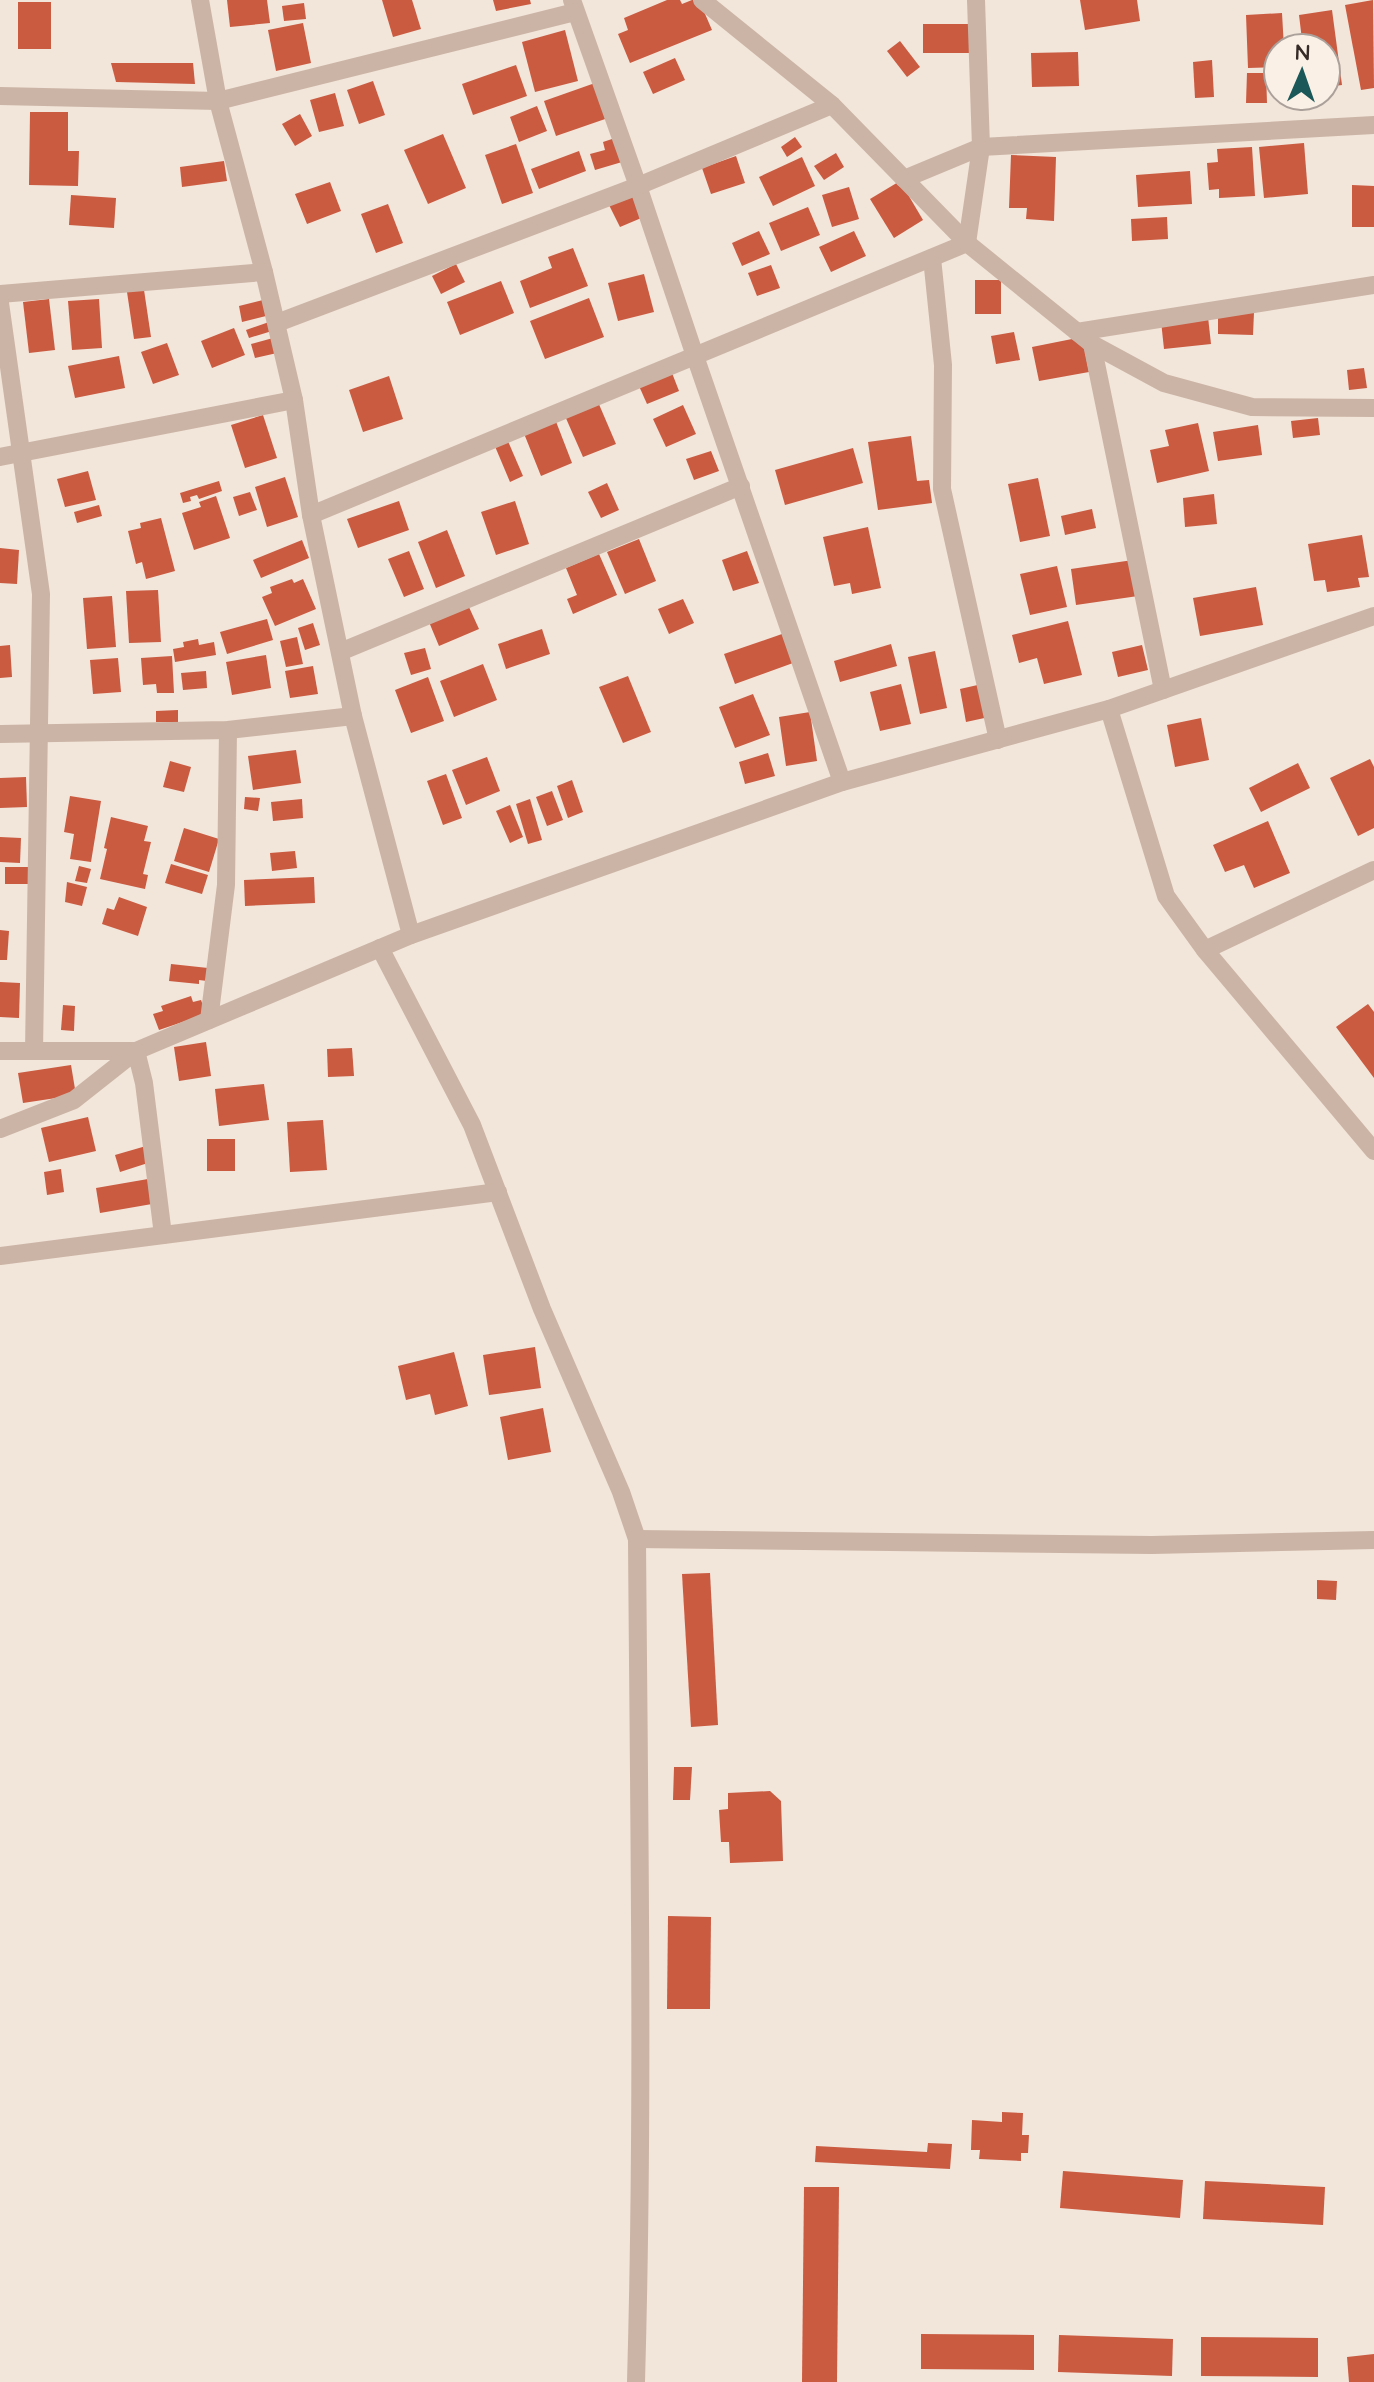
<svg xmlns="http://www.w3.org/2000/svg" width="1374" height="2382" font-family="Quicksand,sans-serif">
<rect width="100%" height="100%" fill="#f2e5da"/>
<g fill="#ca5a40">
<polygon points="227,0 267,0 270,23 230,27"/>
<polygon points="382,0 412,0 421,29 393,37"/>
<polygon points="493,0 530,0 531,4 496,11"/>
<polygon points="667,0 680,0 682,4 692,0 699,0 712,30 630,63 618,34 628,30 624,18"/>
<polygon points="1080,0 1137,0 1140,21 1085,30"/>
<polygon points="1373,0 1374,88 1361,90 1345,5"/>
<rect x="18" y="2" width="33" height="47"/>
<polygon points="304,3 306,19 284,21 282,6"/>
<polygon points="1332,10 1342,85 1326,87 1326,48 1303,48 1299,15"/>
<polygon points="1282,13 1284,48 1278,48 1278,67 1248,68 1246,15"/>
<polygon points="303,23 311,63 276,71 268,30"/>
<rect x="923" y="24" width="47" height="29"/>
<polygon points="565,30 578,81 535,92 522,42"/>
<polygon points="900,41 920,67 907,77 887,51"/>
<polygon points="1078,52 1079,86 1032,87 1031,53"/>
<polygon points="675,58 685,80 653,94 643,72"/>
<polygon points="1212,60 1214,97 1195,98 1193,62"/>
<polygon points="111,63 193,63 195,84 116,82"/>
<polygon points="516,65 527,96 473,115 462,84"/>
<polygon points="1247,73 1266,73 1267,103 1246,103"/>
<polygon points="373,81 385,115 359,124 347,90"/>
<polygon points="595,83 608,118 556,136 544,101"/>
<polygon points="335,93 344,126 319,132 310,100"/>
<polygon points="537,106 547,131 519,142 510,117"/>
<polygon points="30,112 68,112 68,151 79,151 78,186 29,185"/>
<polygon points="300,114 312,136 295,146 282,124"/>
<polygon points="443,134 466,188 428,204 404,150"/>
<polygon points="795,137 802,147 787,157 781,147"/>
<polygon points="615,138 622,162 595,170 590,154 605,150 603,142"/>
<polygon points="1304,143 1308,194 1264,198 1259,147"/>
<polygon points="516,144 533,193 502,204 485,155"/>
<polygon points="1252,147 1255,196 1219,198 1219,189 1209,190 1207,163 1218,162 1217,149"/>
<polygon points="579,151 586,171 539,189 531,169"/>
<polygon points="836,153 844,167 824,180 814,166"/>
<polygon points="1011,155 1056,157 1054,221 1026,219 1027,208 1009,208"/>
<polygon points="736,156 745,183 711,194 702,168"/>
<polygon points="802,157 815,186 773,206 759,177"/>
<polygon points="224,161 227,181 182,187 180,167"/>
<polygon points="1190,171 1192,204 1138,207 1136,175"/>
<polygon points="900,181 923,220 894,238 870,199"/>
<polygon points="330,182 341,211 307,224 295,194"/>
<polygon points="1352,185 1374,186 1374,227 1352,227"/>
<polygon points="849,187 859,219 832,227 822,195"/>
<polygon points="634,191 646,216 620,227 608,203"/>
<polygon points="71,195 116,198 114,228 69,225"/>
<polygon points="388,204 403,243 376,253 361,214"/>
<polygon points="808,207 820,235 781,251 769,223"/>
<polygon points="1167,217 1168,239 1132,241 1131,219"/>
<polygon points="759,231 770,254 742,266 732,243"/>
<polygon points="854,231 866,256 831,272 819,247"/>
<polygon points="573,248 588,286 530,308 520,281 552,268 548,257"/>
<polygon points="456,264 465,282 441,294 432,276"/>
<polygon points="771,265 780,288 757,296 748,273"/>
<polygon points="644,274 654,312 618,321 608,283"/>
<rect x="975" y="280" width="26" height="34"/>
<polygon points="501,281 514,313 460,335 447,302"/>
<polygon points="144,290 151,337 134,339 127,292"/>
<polygon points="589,298 604,337 545,359 530,321"/>
<polygon points="49,299 55,350 29,353 23,302"/>
<polygon points="99,299 102,348 72,350 68,301"/>
<polygon points="263,300 266,316 242,322 239,306"/>
<polygon points="1218,311 1254,312 1253,335 1218,334"/>
<polygon points="1208,317 1211,344 1164,349 1161,321"/>
<polygon points="269,322 272,331 249,338 246,330"/>
<polygon points="234,328 245,355 212,368 201,341"/>
<polygon points="1014,332 1020,360 996,364 991,336"/>
<polygon points="1082,337 1089,372 1039,381 1032,347"/>
<polygon points="273,338 277,353 255,358 251,344"/>
<polygon points="167,343 179,375 153,384 141,352"/>
<polygon points="119,356 125,388 75,398 68,366"/>
<polygon points="1364,368 1367,388 1349,390 1347,370"/>
<polygon points="672,373 679,391 647,404 639,386"/>
<polygon points="389,376 403,419 363,432 349,390"/>
<polygon points="598,402 616,444 583,457 565,416"/>
<polygon points="683,405 696,434 666,447 653,419"/>
<polygon points="263,415 277,458 245,468 231,425"/>
<polygon points="1318,418 1320,435 1293,438 1291,421"/>
<polygon points="555,419 572,463 541,476 523,431"/>
<polygon points="1198,423 1209,471 1157,483 1150,450 1169,446 1165,430"/>
<polygon points="1258,425 1262,455 1218,461 1213,432"/>
<polygon points="911,436 917,481 929,480 932,503 878,510 868,442"/>
<polygon points="507,439 523,476 510,482 494,444"/>
<polygon points="853,448 863,483 785,505 775,470"/>
<polygon points="711,451 719,471 694,480 686,459"/>
<polygon points="88,471 96,500 65,507 57,479"/>
<polygon points="285,477 298,517 267,527 255,487"/>
<polygon points="1038,478 1050,536 1020,542 1008,484"/>
<polygon points="219,481 222,491 199,499 197,495 190,497 191,501 183,503 180,493"/>
<polygon points="607,483 619,510 601,518 588,492"/>
<polygon points="250,492 257,510 239,516 233,497"/>
<polygon points="1214,494 1217,524 1185,527 1183,498"/>
<polygon points="216,496 230,538 194,550 182,513 201,507 199,502"/>
<polygon points="399,501 409,530 358,548 347,519"/>
<polygon points="515,501 529,544 496,555 481,512"/>
<polygon points="99,505 102,516 77,523 74,512"/>
<polygon points="1092,509 1096,528 1065,535 1061,516"/>
<polygon points="161,518 175,571 146,579 142,562 136,564 128,531 141,528 140,523"/>
<polygon points="868,527 881,588 852,594 850,583 834,586 823,537"/>
<polygon points="447,530 465,576 436,588 418,542"/>
<polygon points="1362,535 1369,577 1358,578 1360,587 1327,592 1325,580 1314,581 1308,544"/>
<polygon points="639,539 656,581 625,594 607,552"/>
<polygon points="302,540 309,558 261,578 253,560"/>
<polygon points="0,548 19,550 17,584 0,583"/>
<polygon points="409,551 424,589 404,597 388,559"/>
<polygon points="747,551 759,583 733,591 722,560"/>
<polygon points="599,554 617,595 573,614 567,599 577,595 566,568"/>
<polygon points="1133,560 1138,596 1076,605 1071,569"/>
<polygon points="1057,566 1067,607 1030,615 1020,574"/>
<polygon points="292,579 294,583 303,579 316,609 275,626 262,597 272,593 270,587"/>
<polygon points="1256,587 1263,625 1200,636 1193,598"/>
<polygon points="158,590 161,642 129,643 126,591"/>
<polygon points="112,596 116,647 87,649 83,598"/>
<polygon points="683,599 694,623 669,634 658,609"/>
<polygon points="468,605 479,629 439,646 429,622"/>
<polygon points="267,619 273,640 227,654 220,632"/>
<polygon points="1068,621 1082,675 1044,684 1037,658 1019,663 1012,635"/>
<polygon points="313,623 320,645 305,650 298,628"/>
<polygon points="542,629 550,654 506,669 498,644"/>
<polygon points="782,634 793,663 735,684 724,654"/>
<polygon points="297,637 303,664 286,667 280,641"/>
<polygon points="198,639 199,645 214,642 216,655 175,662 173,649 184,647 183,642"/>
<polygon points="891,644 897,666 840,682 834,661"/>
<polygon points="10,645 12,677 0,678 0,646"/>
<polygon points="1142,645 1148,670 1118,677 1112,652"/>
<polygon points="425,648 431,669 411,675 404,653"/>
<polygon points="935,651 947,708 920,714 908,657"/>
<polygon points="266,655 271,688 232,695 226,662"/>
<polygon points="172,656 174,693 157,693 156,684 143,685 141,658"/>
<polygon points="118,658 121,692 93,694 90,660"/>
<polygon points="483,664 497,700 454,717 440,681"/>
<polygon points="313,666 318,694 290,698 285,671"/>
<polygon points="206,671 207,688 183,690 181,673"/>
<polygon points="628,676 651,732 623,743 599,687"/>
<polygon points="428,677 444,721 411,733 395,690"/>
<polygon points="901,684 911,724 880,731 870,692"/>
<polygon points="982,684 989,717 966,722 960,689"/>
<polygon points="753,694 770,735 735,748 719,707"/>
<polygon points="178,710 178,722 156,722 156,711"/>
<polygon points="810,712 817,761 786,766 779,717"/>
<polygon points="1201,718 1209,760 1175,767 1167,725"/>
<polygon points="296,750 301,783 253,790 248,756"/>
<polygon points="768,753 775,776 745,784 739,762"/>
<polygon points="487,757 500,791 466,805 452,770"/>
<polygon points="1370,759 1374,767 1374,828 1358,836 1330,778"/>
<polygon points="170,761 191,767 184,792 163,787"/>
<polygon points="1298,763 1310,788 1261,812 1249,788"/>
<polygon points="446,774 462,818 443,825 427,781"/>
<polygon points="26,777 27,807 0,808 0,778"/>
<polygon points="572,780 583,812 568,818 557,786"/>
<polygon points="552,791 563,820 547,826 536,797"/>
<polygon points="70,796 101,801 91,862 70,859 74,834 64,832"/>
<polygon points="245,797 260,798 258,811 244,809"/>
<polygon points="302,799 303,818 273,821 271,802"/>
<polygon points="530,799 542,840 528,844 516,804"/>
<polygon points="510,805 523,837 510,843 496,811"/>
<polygon points="111,817 148,826 144,841 151,842 143,874 148,875 145,889 100,879 107,849 104,848"/>
<polygon points="1268,821 1290,873 1254,888 1244,865 1225,872 1213,845"/>
<polygon points="184,828 219,839 209,872 174,861"/>
<polygon points="0,837 21,838 20,863 0,862"/>
<polygon points="295,851 297,868 272,871 270,853"/>
<polygon points="171,864 208,875 202,894 165,883"/>
<polygon points="79,866 91,869 87,883 75,881"/>
<rect x="5" y="867" width="27" height="17"/>
<polygon points="314,877 315,903 245,906 244,880"/>
<polygon points="67,882 87,887 82,906 65,902"/>
<polygon points="119,897 147,907 138,936 102,924 107,908 114,910"/>
<polygon points="0,930 9,931 7,960 0,960"/>
<polygon points="171,964 208,968 207,981 199,980 199,984 169,981"/>
<polygon points="0,982 20,983 19,1018 0,1017"/>
<polygon points="191,996 193,1002 201,1000 206,1014 159,1030 153,1014 163,1011 161,1006"/>
<polygon points="1368,1004 1374,1012 1374,1078 1336,1027"/>
<polygon points="63,1005 75,1006 74,1031 61,1030"/>
<polygon points="206,1042 211,1076 179,1081 174,1047"/>
<polygon points="352,1048 354,1076 328,1077 327,1049"/>
<polygon points="71,1065 76,1095 23,1103 18,1073"/>
<polygon points="264,1084 269,1120 219,1126 215,1089"/>
<polygon points="88,1117 96,1151 49,1162 41,1128"/>
<polygon points="323,1120 327,1170 290,1172 287,1122"/>
<rect x="207" y="1139" width="28" height="32"/>
<polygon points="146,1146 151,1162 120,1172 115,1155"/>
<polygon points="61,1169 64,1192 47,1195 44,1172"/>
<polygon points="148,1179 152,1204 100,1213 96,1188"/>
<polygon points="535,1347 541,1388 489,1395 483,1355"/>
<polygon points="454,1352 468,1406 435,1415 430,1394 406,1400 398,1366"/>
<polygon points="543,1408 551,1452 508,1460 500,1417"/>
<polygon points="710,1573 718,1725 691,1727 682,1574"/>
<polygon points="1317,1580 1337,1581 1336,1600 1317,1599"/>
<polygon points="674,1767 692,1767 690,1800 673,1800"/>
<polygon points="770,1791 781,1801 783,1861 730,1863 729,1842 721,1842 719,1810 728,1809 728,1793"/>
<polygon points="668,1916 711,1917 710,2009 667,2009"/>
<polygon points="1002,2112 1023,2113 1022,2135 1029,2135 1028,2153 1021,2153 1021,2161 979,2159 980,2150 971,2150 972,2120 1002,2122"/>
<polygon points="928,2143 952,2144 950,2169 815,2162 816,2146 927,2152"/>
<polygon points="1063,2171 1183,2180 1180,2218 1060,2208"/>
<polygon points="1205,2181 1325,2187 1323,2225 1203,2219"/>
<polygon points="804,2187 839,2187 837,2382 802,2382"/>
<polygon points="921,2334 1034,2335 1034,2370 921,2369"/>
<polygon points="1059,2335 1173,2339 1172,2376 1058,2372"/>
<polygon points="1201,2337 1318,2338 1318,2377 1201,2376"/>
<polygon points="1374,2354 1374,2382 1349,2382 1347,2357"/>
</g>
<g fill="none" stroke-linecap="round" stroke-linejoin="round">
<g stroke="#cbb4a5" stroke-width="18">
<polyline points="200,0 218,101 264,272 294,400 311,515 353,716 411,935"/>
<polyline points="572,0 638,186 695,356 842,782"/>
<polyline points="702,0 832,105 967,243 1092,344 1164,383 1252,407 1374,408"/>
<polyline points="0,96 218,101 575,12"/>
<polyline points="904,179 981,147 1374,125"/>
<polyline points="932,258 943,365 942,489 998,740"/>
<polyline points="0,294 264,272"/>
<polyline points="0,303 41,594 34,1051"/>
<polyline points="277,323 638,186 832,105"/>
<polyline points="1077,332 1374,285"/>
<polyline points="1092,344 1163,690"/>
<polyline points="0,457 294,400"/>
<polyline points="311,515 967,243 981,147 976,0"/>
<polyline points="340,652 741,486"/>
<polyline points="1109,709 1166,896 1205,950 1374,1151"/>
<polyline points="0,734 228,730 353,716"/>
<path d="M 380,948 L 472,1125 L 542,1309 L 621,1492 L 637,1539 C 639,1820 644,2101 636,2382"/>
<polyline points="1205,950 1374,870"/>
<polyline points="209,1020 226,885 228,730"/>
<polyline points="0,1051 136,1051 411,935 842,782 1109,709 1374,616"/>
<polyline points="0,1129 74,1100 136,1051 144,1083 163,1235"/>
<polyline points="0,1256 498,1192"/>
<polyline points="637,1539 1152,1545 1374,1540"/>
</g>
</g>
<g transform="translate(1302 72) rotate(2)"><circle r="38" fill="#faf0e6" stroke="#aca19a" stroke-width="2"/>
<path d="M0-6L14 30L0 20L-14 30Z" fill="#1b5859"/>
<text y="-12" font-size="22" font-weight="bold" text-anchor="middle" fill="#362b27">N</text>
</g>
</svg>
